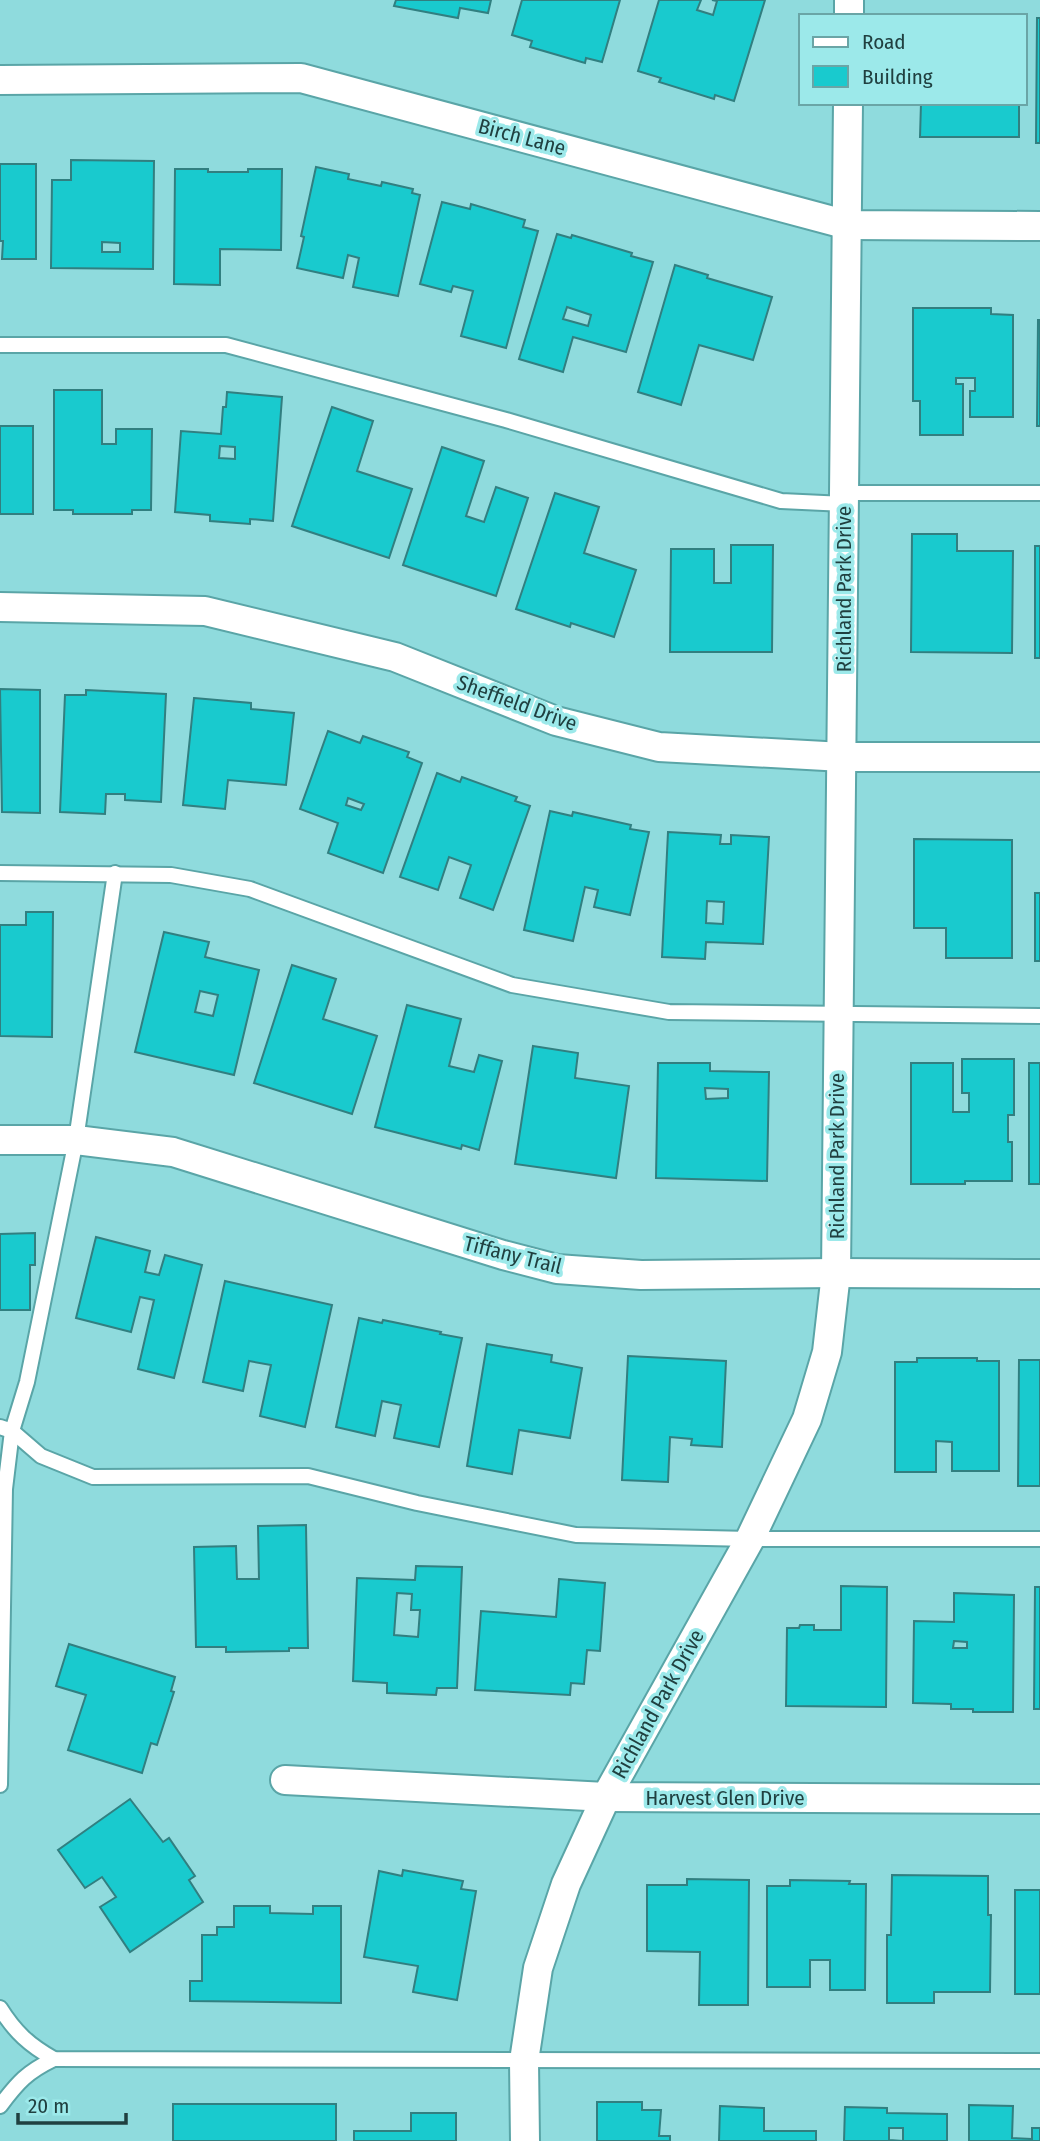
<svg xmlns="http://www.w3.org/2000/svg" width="1040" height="2141" font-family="'Fira Sans Condensed',sans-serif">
<rect width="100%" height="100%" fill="#8fdbdd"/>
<g fill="#19cace" stroke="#317f80" stroke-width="2" fill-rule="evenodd">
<polygon points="396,0 491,0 488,13 460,8 458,18 394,6"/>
<polygon points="522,0 620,0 602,62 586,58 585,63 530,47 532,41 512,35"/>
<polygon points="659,0 701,0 697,10 713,15 717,1 712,0 765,0 734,101 715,95 714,99 659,82 661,78 638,71"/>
<rect x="921" y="15" width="45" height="1"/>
<polygon points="1037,18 1040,18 1040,143 1036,143"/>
<polygon points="921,103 1019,103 1019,137 920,137"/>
<path d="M 71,160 L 154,161 L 153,269 L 51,268 L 52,180 L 71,180 ZM 102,242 L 120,243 L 120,252 L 102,252 Z"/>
<polygon points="0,164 36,164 36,259 2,259 3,241 0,241"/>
<polygon points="316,167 349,174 348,179 381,186 382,182 413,189 412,193 420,195 398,296 353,287 359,258 348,255 343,278 297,268 304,237 301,236"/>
<polygon points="175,169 208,169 208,172 248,172 248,169 282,169 281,250 220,249 220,285 174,284"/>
<polygon points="442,202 470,209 471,204 525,220 523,227 538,231 506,348 461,336 473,291 453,286 451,292 420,284"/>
<path d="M 557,234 L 571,238 L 572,235 L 632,253 L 631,256 L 653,262 L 626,352 L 573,337 L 563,372 L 519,359 ZM 567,307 L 591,315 L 588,326 L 563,319 Z"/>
<polygon points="675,265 708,275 707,278 772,297 753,360 699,345 681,405 638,392"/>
<polygon points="913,308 991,308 991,314 1013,315 1013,417 970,417 970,391 975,391 975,378 956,378 956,384 963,384 963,435 920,435 920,401 913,401"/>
<polygon points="1038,320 1040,320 1040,426 1037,426"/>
<polygon points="54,390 102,390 102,444 116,444 116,429 152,429 151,510 132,510 132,514 73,514 73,510 54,510"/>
<path d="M 227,392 L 282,397 L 273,521 L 250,519 L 250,524 L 210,521 L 210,515 L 175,512 L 181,431 L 221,434 L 223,407 L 226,407 ZM 220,446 L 235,447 L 235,459 L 219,458 Z"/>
<polygon points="332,407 373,421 357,471 412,489 389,558 292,526"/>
<rect x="0" y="426" width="33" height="88"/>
<polygon points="442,447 484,461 466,516 484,522 496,487 528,498 496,596 403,565"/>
<polygon points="555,493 599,507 584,553 636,570 614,637 571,623 570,627 516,609"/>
<polygon points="912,534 957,534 957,551 1013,551 1012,653 911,652"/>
<polygon points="731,545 773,545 772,652 670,652 671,549 714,549 714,583 731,583"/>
<rect x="1035" y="546" width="5" height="112"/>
<polygon points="0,689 40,690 40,813 2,812"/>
<polygon points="86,690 166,694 161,802 125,800 125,794 106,794 105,814 60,812 65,695 86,695"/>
<polygon points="194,698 251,703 251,709 294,713 286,785 228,780 225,809 183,805"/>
<path d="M 328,731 L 360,743 L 363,736 L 409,752 L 407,757 L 422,763 L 383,873 L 328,853 L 338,823 L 300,809 ZM 348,798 L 364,804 L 361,810 L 346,805 Z"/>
<polygon points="437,773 460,782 462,777 517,797 515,801 530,806 493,910 460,898 471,865 449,857 438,890 400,877"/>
<polygon points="550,811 572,816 573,812 631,825 630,829 649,832 630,915 594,907 598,890 585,887 573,941 524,930"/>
<path d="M 668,832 L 721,835 L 720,844 L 731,844 L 731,835 L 769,837 L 763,944 L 706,942 L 705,959 L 662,957 ZM 707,901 L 724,902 L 723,924 L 706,923 Z"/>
<polygon points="914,839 1012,840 1012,958 946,958 946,928 914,928"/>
<rect x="1035" y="893" width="5" height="68"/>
<polygon points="26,912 53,912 52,1037 0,1036 0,925 26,925"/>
<path d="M 164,932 L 209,942 L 205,957 L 259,970 L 234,1075 L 135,1052 ZM 200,991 L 218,995 L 213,1016 L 195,1012 Z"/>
<polygon points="292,965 336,979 323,1019 377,1036 352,1114 254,1083"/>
<polygon points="407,1005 461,1019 449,1066 474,1072 479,1055 502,1061 479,1150 462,1145 461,1149 375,1127"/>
<polygon points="533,1046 578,1053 575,1078 629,1086 616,1178 515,1164"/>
<polygon points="962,1059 1014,1059 1014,1115 1008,1115 1008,1142 1012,1142 1012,1181 965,1181 965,1184 911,1184 911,1063 953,1063 953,1112 969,1112 969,1093 962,1093"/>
<path d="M 658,1063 L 710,1063 L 710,1071 L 769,1072 L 767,1181 L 656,1178 ZM 705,1088 L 728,1089 L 728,1098 L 706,1099 Z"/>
<rect x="1029" y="1063" width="11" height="121"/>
<polygon points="35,1233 35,1265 30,1265 30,1310 0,1310 0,1234"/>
<polygon points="96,1237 150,1251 145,1272 159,1275 165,1255 202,1265 174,1378 138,1369 154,1300 140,1297 131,1332 76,1318"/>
<polygon points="225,1281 332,1305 305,1427 260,1416 271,1365 249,1361 243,1391 203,1382"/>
<polygon points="359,1318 382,1323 383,1320 441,1332 440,1334 462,1338 439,1447 394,1438 401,1405 382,1401 375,1436 336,1427"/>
<polygon points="487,1344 552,1355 551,1362 582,1368 570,1438 519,1430 512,1474 467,1466"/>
<polygon points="628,1356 726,1361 722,1447 691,1445 692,1439 670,1437 668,1482 622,1480"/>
<polygon points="917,1358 977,1358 977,1361 999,1361 999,1471 952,1471 952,1442 936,1441 936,1472 895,1472 895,1362 917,1362"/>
<polygon points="1019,1360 1040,1360 1040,1486 1018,1486"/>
<polygon points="306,1525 308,1648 289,1648 289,1651 226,1652 226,1647 196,1647 194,1547 236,1546 237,1579 259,1579 258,1526"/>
<path d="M 416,1566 L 462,1567 L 457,1688 L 437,1688 L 436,1695 L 387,1693 L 387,1683 L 353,1681 L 357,1578 L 415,1580 ZM 397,1593 L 412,1594 L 411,1610 L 420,1610 L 418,1637 L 394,1635 Z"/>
<polygon points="559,1579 605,1583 600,1651 587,1650 584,1684 571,1683 570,1695 475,1690 481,1611 556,1617"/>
<polygon points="841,1586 887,1587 886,1707 786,1706 787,1628 799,1628 800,1625 814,1625 814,1630 841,1630"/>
<polygon points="1035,1587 1040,1587 1040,1709 1034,1709"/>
<path d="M 954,1593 L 1014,1595 L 1013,1712 L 973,1712 L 973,1709 L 951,1709 L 951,1704 L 913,1703 L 914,1621 L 954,1622 ZM 954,1641 L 967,1642 L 967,1648 L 953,1648 Z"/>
<polygon points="69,1644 175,1677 171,1691 174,1692 157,1745 151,1743 142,1773 68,1750 86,1695 56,1686"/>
<polygon points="130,1799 163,1842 169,1838 195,1876 189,1880 203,1902 130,1952 100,1907 116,1897 102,1877 85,1888 58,1850"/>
<polygon points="403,1870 463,1881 461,1889 476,1891 457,2000 413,1992 418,1966 364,1957 379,1871 402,1876"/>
<polygon points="892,1875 988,1876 988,1915 991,1915 990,1992 934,1992 934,2003 887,2003 887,1935 891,1935"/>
<polygon points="687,1879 749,1880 748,2005 699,2005 700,1952 647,1951 647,1885 687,1885"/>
<polygon points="790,1880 850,1881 849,1884 866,1884 865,1990 830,1990 830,1960 810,1960 810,1987 767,1987 767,1886 790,1886"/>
<rect x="1015" y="1890" width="25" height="104"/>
<polygon points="234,1906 270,1906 270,1913 313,1914 313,1906 341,1906 341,2003 190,2001 190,1981 202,1981 202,1935 217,1935 217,1927 234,1927"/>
<polygon points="597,2102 642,2102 642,2110 661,2110 659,2136 670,2136 670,2141 597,2141"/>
<rect x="173" y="2104" width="163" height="37"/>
<polygon points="969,2105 1013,2106 1012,2138 1032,2139 1032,2128 1040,2128 1040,2141 969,2141"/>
<polygon points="720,2106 764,2108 764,2131 816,2131 816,2141 719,2141"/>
<path d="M 845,2107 L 887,2108 L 887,2113 L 947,2114 L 947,2141 L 844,2141 ZM 889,2128 L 903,2128 L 903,2141 L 889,2140 Z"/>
<polygon points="411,2113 456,2113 456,2141 354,2141 354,2131 411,2131"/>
</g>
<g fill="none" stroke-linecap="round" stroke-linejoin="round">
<defs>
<g id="service">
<polyline points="0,345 226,345 506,420 781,501 845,504"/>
<polyline points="845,493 1040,493"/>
<polyline points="0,873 171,875 250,889 512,985 669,1012 1040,1016"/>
<polyline points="0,1427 12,1431 41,1456 93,1477 308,1476 417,1503 576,1535 750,1539 1040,1539"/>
<polyline points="0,1785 5,1489 12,1431 27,1382 76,1140 115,873"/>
<path d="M 0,2008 C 15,2032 29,2045 54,2059 L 1040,2061"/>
<path d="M 0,2106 C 18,2082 27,2072 54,2059"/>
</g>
<g id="minor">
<polyline points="849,16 849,0"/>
<polyline points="0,80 301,78 848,225 1040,226"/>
<polyline points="0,607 205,611 395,657 556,721 659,747 843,757 1040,757"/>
<polyline points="0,1140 76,1140 173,1152 503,1255 557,1269 641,1275 836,1273 1040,1274"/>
<polyline points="285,1780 606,1797 1040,1799"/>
<polyline points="525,2141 524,2061 538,1968 566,1884 606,1797 750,1539 807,1419 827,1352 836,1273 848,103"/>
</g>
</defs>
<use href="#service" stroke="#5aa5a7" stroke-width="18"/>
<use href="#minor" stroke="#5aa5a7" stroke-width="32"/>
<use href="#service" stroke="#fff" stroke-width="14"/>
<use href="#minor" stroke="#fff" stroke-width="28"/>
</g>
<g text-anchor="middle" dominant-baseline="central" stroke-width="7" stroke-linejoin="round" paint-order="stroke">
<g font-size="21" fill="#204040" stroke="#9ce9ea">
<text transform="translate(522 137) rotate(15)">Birch Lane</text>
<text transform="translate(844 589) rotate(-90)">Richland Park Drive</text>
<text transform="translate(517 703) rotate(20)">Sheffield Drive</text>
<text transform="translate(837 1156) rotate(-90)">Richland Park Drive</text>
<text transform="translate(513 1255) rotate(14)">Tiffany Trail</text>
<text transform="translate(658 1704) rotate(-61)">Richland Park Drive</text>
<text x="725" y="1798">Harvest Glen Drive</text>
</g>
</g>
<rect x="799" y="14" width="228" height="91" fill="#9ce9ea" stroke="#6aa5a6" stroke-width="2"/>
<rect x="813" y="37" width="35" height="10" fill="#ffffff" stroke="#6aa5a6" stroke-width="2"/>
<text x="862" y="49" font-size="21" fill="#204040">Road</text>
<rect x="813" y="66" width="35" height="21" fill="#19cace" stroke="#6aa5a6" stroke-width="2"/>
<text x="862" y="84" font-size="21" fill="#204040">Building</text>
<path d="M18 2113v10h108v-10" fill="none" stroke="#204040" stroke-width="3.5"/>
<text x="28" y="2113" font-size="21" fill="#204040" stroke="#9ce9ea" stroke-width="5" paint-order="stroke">20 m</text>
</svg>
